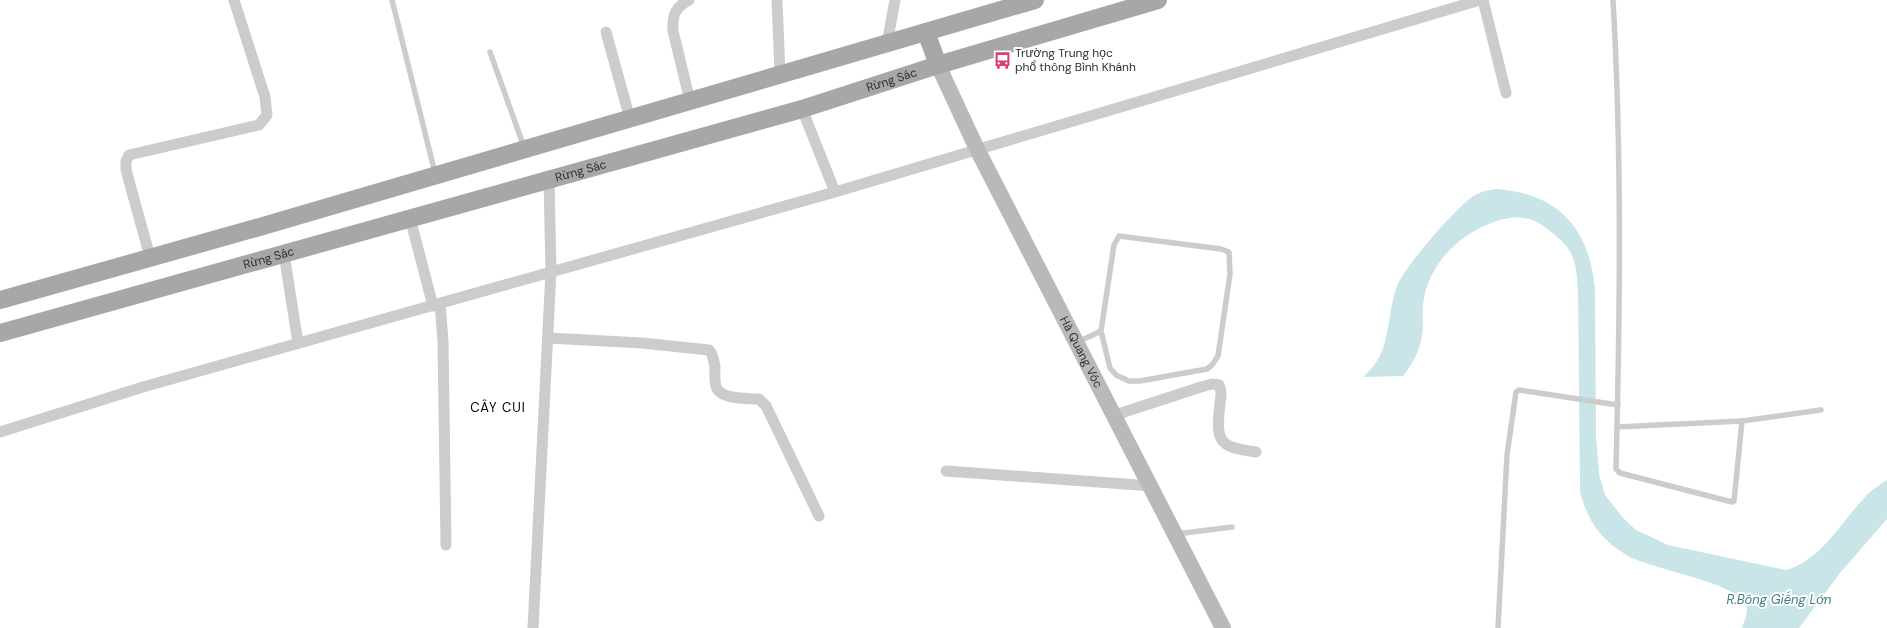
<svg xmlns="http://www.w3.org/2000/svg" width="1887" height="628" font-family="'DM Sans',sans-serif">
<rect width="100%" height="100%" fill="#fff"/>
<path fill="#c9e5e8" d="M 1497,189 C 1559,194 1589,228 1595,289 L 1596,435 L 1599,474 L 1605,495 L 1624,519 L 1636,530 L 1668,545 L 1786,570 C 1823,560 1843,518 1869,493 C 1874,488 1881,484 1887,480 L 1887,519 L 1840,573 L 1799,628 L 1742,628 C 1744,621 1749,612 1746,605 C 1736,581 1649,570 1625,554 C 1599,538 1588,521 1580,492 L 1578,291 C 1576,261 1575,250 1550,231 C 1532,216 1516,214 1494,222 C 1459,234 1427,265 1423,305 C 1422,315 1424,325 1422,335 C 1420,351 1413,363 1403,376 L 1363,377 C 1393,352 1385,319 1397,286 C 1405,266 1454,210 1472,197 C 1479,192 1488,190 1497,189 Z"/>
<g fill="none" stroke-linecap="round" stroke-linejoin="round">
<g stroke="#ccc" stroke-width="5.5">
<polyline points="392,0 435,173"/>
<path d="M 1613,0 C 1622,156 1620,312 1616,469 L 1620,473 L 1732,502 L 1734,501 L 1742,421 L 1617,427"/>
<polyline points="490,52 524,147"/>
<polygon points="1119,236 1221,249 1229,252 1230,274 1218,356 1212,365 1207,369 1140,381 1129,381 1116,375 1110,368 1101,331 1114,245"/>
<polyline points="1078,342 1101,331"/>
<polyline points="1742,421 1821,410"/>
<polyline points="1176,534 1232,527"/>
<polyline points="1498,628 1507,455 1516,392 1519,390 1618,405"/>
</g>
<g stroke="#ccc" stroke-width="11">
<path d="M 689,0 C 675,7 672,16 673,31 L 690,101"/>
<polyline points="777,0 780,75"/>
<polyline points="1483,0 1506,93"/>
<polyline points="606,32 630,119"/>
<polyline points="887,44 895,0"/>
<polyline points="802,109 835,192"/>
<polyline points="410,218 433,306"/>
<polyline points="284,254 298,343"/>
<polyline points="150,257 126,170 126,161 129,155 259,125 267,115 265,97 234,0"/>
<polyline points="440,304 443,341 446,545"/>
<path d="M 548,338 L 642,343 L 709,350 C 713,354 714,361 715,367 C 715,373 714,384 717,389 C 725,400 747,398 759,399 L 766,406 L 819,516"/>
<path d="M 1115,415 L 1201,387 L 1212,384 L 1219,385 C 1222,392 1221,396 1220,403 C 1216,441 1217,447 1256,452"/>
<polyline points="0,432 143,387 835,192 1480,0"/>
<polyline points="946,471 1152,486"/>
<polyline points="533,628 551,271 549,179"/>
</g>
<path stroke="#b9b9b9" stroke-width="16" id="s1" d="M 938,65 L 977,149 L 1223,628"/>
<g stroke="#a7a7a7" stroke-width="18">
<polyline points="926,32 938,65"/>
<polyline points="0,300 256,228 1035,0"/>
<path id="s2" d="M 0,333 L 802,109 L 938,65 L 1158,0"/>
</g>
</g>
<defs>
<symbol id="bus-bare" viewBox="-9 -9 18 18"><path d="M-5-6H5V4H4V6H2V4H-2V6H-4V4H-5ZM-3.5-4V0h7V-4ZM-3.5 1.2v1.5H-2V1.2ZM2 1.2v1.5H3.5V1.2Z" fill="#d93f76" stroke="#fff" stroke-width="2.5" paint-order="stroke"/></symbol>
</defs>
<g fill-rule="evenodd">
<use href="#bus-bare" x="990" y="48" width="25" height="25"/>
</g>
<g text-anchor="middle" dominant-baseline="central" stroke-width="4" stroke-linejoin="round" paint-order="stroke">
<g font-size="12" fill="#2f2f2f" stroke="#fff" text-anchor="start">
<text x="1015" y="53">Trường Trung học<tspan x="1015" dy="14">phổ thông Bình Khánh</tspan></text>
</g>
<g font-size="12" fill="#2f2f2f" stroke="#fff">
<text stroke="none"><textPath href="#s2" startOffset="927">Rừng Sác</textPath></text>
<text stroke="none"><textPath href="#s2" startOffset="603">Rừng Sác</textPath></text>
<text stroke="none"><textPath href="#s2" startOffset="279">Rừng Sác</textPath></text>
<text stroke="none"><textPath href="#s1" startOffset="321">Hà Quang Vóc</textPath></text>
</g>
<g font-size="13" letter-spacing="1" fill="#000" stroke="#fff">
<text x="498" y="407">CÂY CUI</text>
</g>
<g font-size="13" font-style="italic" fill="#407f86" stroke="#fff">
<text x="1779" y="599">R.Bông Giếng Lớn</text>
</g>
</g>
</svg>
